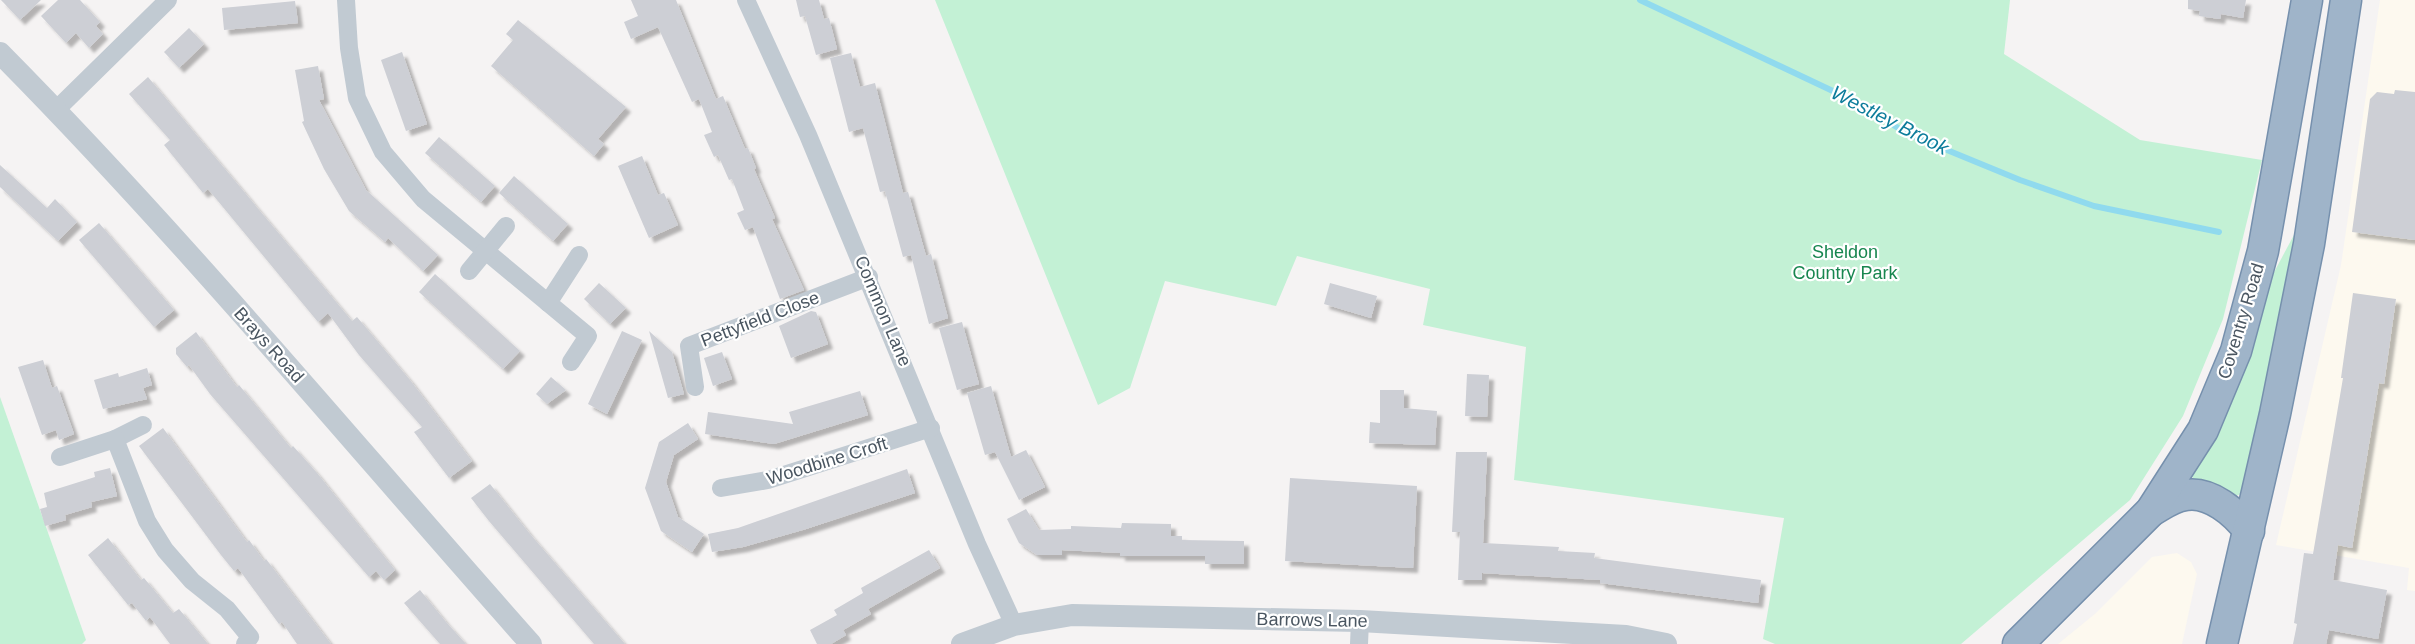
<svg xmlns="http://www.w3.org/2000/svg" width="2415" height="644" font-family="Arial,sans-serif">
<defs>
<filter id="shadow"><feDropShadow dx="5" dy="5" stdDeviation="1.5" flood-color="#0004"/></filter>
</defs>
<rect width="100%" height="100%" fill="#f5f3f3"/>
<g fill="#fdf9ef">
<polygon points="2380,0 2415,0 2415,591 2407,590 2409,568 2276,545 2341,265"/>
<polygon points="2177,553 2191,562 2197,574 2182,644 2058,644 2096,613 2152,557"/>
</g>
<g fill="#c3f1d5">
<polygon points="935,0 2010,0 2004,54 2140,140 2262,160 2223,319 2183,416 2130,500 1961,644 1775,644 1763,639 1784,518 1514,480 1526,347 1423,325 1430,289 1297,256 1276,306 1165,281 1130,388 1098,405"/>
<polygon points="2309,157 2315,159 2245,492 2236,496 2194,481 2191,473 2243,370 2272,276 2295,233"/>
<polygon points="0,397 86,640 82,644 0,644"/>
</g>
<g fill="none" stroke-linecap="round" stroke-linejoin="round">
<polyline stroke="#90daee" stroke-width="6" points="1640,0 1854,101 1908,134 2020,180 2094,206 2219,232"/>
</g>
<g fill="#cdcfd5" filter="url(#shadow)">
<polygon points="1,0 41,0 20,20"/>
<polygon points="58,0 80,0 100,22 96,26 103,34 89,48 76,33 66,43 41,16"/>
<polygon points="631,0 676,0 716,99 723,96 745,149 748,148 756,168 754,169 775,218 772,219 804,290 780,299 753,227 745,230 737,213 744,210 732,179 729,180 718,155 714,157 704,135 712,132 699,99 692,102 658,27 631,39 624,22 638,16"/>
<polygon points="796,0 819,0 824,19 829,18 837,49 816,55 805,16 800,17"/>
<polygon points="2188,0 2246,0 2243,18 2221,14 2220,19 2199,16 2200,11 2188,9"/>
<polygon points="295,1 298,23 224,30 222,8"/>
<polygon points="518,20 626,107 598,139 604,144 594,156 491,66 513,40 506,34"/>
<polygon points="189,28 204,44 179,68 164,52"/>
<polygon points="402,52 427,124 406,131 381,60"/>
<polygon points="851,53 860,87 875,83 903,193 908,192 926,256 931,254 948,318 929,324 911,255 903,257 885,191 880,192 863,128 849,132 830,58"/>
<polygon points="318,66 324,99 319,100 366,190 438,255 423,271 388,238 385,242 349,211 324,169 302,122 304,121 295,70"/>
<polygon points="148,77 352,321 357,317 410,380 472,461 449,478 414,432 422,427 359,355 328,313 318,322 208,189 203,193 164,145 170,140 129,94"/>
<polygon points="2395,90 2415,92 2415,240 2352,232 2370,99 2377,92 2394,94"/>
<polygon points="439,137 495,186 481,202 425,153"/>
<polygon points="642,156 658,195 664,193 678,225 649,238 618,166"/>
<polygon points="0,165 47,208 55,199 77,222 58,241 0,187"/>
<polygon points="514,176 568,224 553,241 499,193"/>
<polygon points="99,223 174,310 154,327 79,240"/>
<polygon points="435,274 520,351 503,369 419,292"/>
<polygon points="599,283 626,308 610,324 584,299"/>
<polygon points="1330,283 1377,296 1371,318 1324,304"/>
<polygon points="2353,293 2396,299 2384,384 2379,383 2352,548 2338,545 2333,580 2387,590 2378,639 2329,630 2326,644 2293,644 2297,624 2294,623 2304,553 2313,554 2343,378 2341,378"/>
<polygon points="811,311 816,312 828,344 791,358 779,326"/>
<polygon points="962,322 979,384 957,390 939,328"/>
<polygon points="622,331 642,340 607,414 588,404"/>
<polygon points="649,331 672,352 684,394 668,398"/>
<polygon points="196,332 237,387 239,385 291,448 293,446 317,473 395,570 384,580 376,571 369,577 210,394 189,365 187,367 176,354 176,348"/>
<polygon points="722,352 732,379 713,386 704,358"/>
<polygon points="43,360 52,388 57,386 74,434 59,440 56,430 42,435 18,367"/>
<polygon points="147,368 152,385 143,388 147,399 103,409 94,380 118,373 119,377"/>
<polygon points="1467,374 1489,375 1487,417 1465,416"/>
<polygon points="551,377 566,390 547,404 536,394"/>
<polygon points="991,386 1011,457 1026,450 1045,487 1019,500 995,452 985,455 967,393"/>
<polygon points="1380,390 1404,390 1404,408 1437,411 1435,445 1369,443 1370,422 1380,423"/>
<polygon points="860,391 868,415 774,444 705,434 708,412 793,424 789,412"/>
<polygon points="688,423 698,439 674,455 666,482 678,517 704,534 692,552 661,531 645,488 659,442"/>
<polygon points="163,428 247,542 249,540 264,561 266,559 331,644 297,644 282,622 279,624 238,568 234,571 221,555 139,446"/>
<polygon points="1456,452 1487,452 1483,543 1559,547 1558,551 1595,553 1594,558 1761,580 1758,603 1600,583 1600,580 1482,573 1482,580 1458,580 1460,532 1452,532"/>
<polygon points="110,468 117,496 91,502 92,507 65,515 66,520 45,526 40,509 47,507 44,493 95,477 94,472"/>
<polygon points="907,469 915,493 806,529 743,547 712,552 708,534 738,528"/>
<polygon points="1290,478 1417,486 1413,568 1285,561"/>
<polygon points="490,484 530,534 625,644 594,644 489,521 471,498"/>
<polygon points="1026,509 1039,530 1071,529 1071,526 1121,528 1122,523 1171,524 1171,536 1182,536 1182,540 1244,541 1244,564 1205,564 1205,556 1120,556 1120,553 1062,550 1062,555 1037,555 1019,543 1007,519"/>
<polygon points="108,538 141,580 144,578 173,613 179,609 208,644 170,644 150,617 146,621 132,603 128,605 88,555"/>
<polygon points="929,550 940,568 868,609 871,614 843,630 846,635 831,644 817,644 810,630 837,615 834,610 863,593 861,588"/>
<polygon points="420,590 446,622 466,644 440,644 404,603"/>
</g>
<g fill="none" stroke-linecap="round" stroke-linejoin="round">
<defs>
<g id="trunk">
<path d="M 2151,511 C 2162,505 2173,496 2186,495 C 2210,491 2236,513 2249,531"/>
<polyline points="2018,644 2151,511 2203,430 2236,351 2263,251 2307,0"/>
<polyline points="2222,644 2275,414 2309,244 2346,0"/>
</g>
</defs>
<use href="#trunk" stroke="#7690ad" stroke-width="33"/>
<g stroke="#c1cad2" stroke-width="18">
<polyline points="346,0 349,48 357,98 383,152 423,199 588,336 571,362"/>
<polyline points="746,0 808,135 977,544 1014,625"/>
<polyline points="56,110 168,0"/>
<polyline points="469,271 506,226"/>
<polyline points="548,303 579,255"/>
<polyline points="695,387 689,346 869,277"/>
<polyline points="115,439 143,425"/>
<polyline points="60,457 115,439 147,521 165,550 192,581 227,609 250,637 245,644"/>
<polyline points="721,488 768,480 931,428"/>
<polyline points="1359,644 1360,621"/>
</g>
<g stroke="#c1cad2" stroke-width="22">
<path d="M 0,53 C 186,241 355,446 531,644"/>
<polyline points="962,644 1014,625 1072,615 1360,621 1626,636 1666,644"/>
</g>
<use href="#trunk" stroke="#9fb4c9" stroke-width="30"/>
</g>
<g text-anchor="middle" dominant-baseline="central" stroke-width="4.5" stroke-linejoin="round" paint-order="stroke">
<g font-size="18" fill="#17864f" stroke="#fff">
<text x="1845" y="252">Sheldon<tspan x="1845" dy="21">Country Park</tspan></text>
</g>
<g font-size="18" fill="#4a5661" stroke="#fff">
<text transform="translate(883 311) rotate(67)">Common Lane</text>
<text transform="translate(760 319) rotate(-21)">Pettyfield Close</text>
<text transform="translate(2241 321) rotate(-73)">Coventry Road</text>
<text transform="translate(269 345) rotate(48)">Brays Road</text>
<text transform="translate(827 461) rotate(-17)">Woodbine Croft</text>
<text transform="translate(1312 620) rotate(1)">Barrows Lane</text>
</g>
<g font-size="20" font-style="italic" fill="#0c7c9b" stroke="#fff">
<text transform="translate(1890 120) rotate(27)">Westley Brook</text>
</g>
</g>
</svg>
